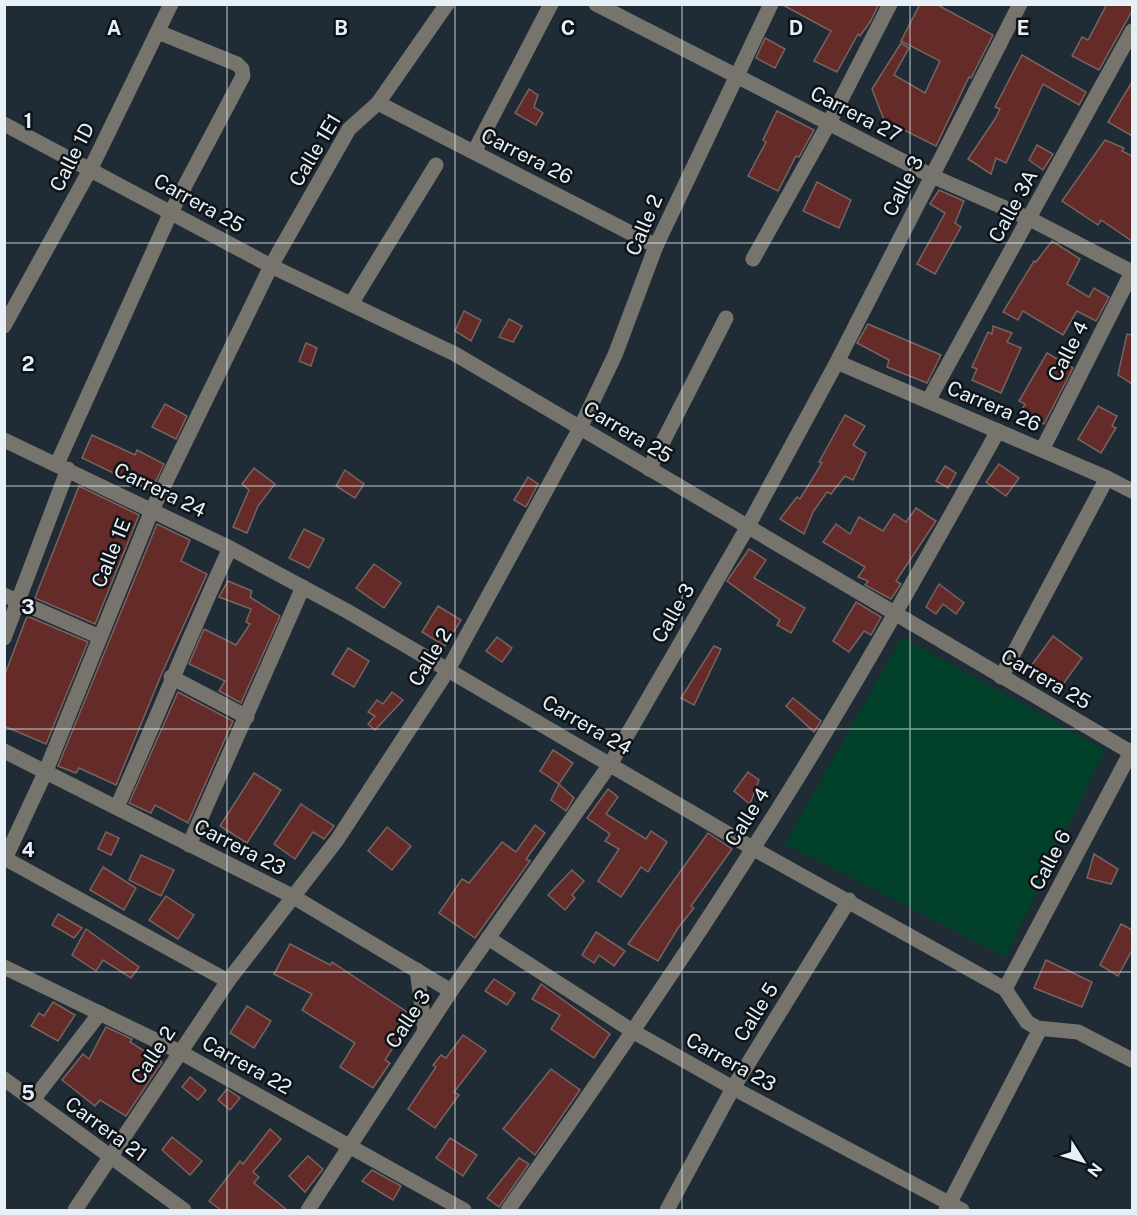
<svg xmlns="http://www.w3.org/2000/svg" width="1137" height="1215" font-family="'Public Sans',sans-serif">
<rect width="100%" height="100%" fill="#1f2b35"/>
<polygon fill="#024129" points="902,637 1105,750 1006,957 785,844"/>
<g fill="#642b28" stroke="#776462" stroke-width="1.5">
<polygon points="781,4 879,4 870,22 860,36 858,34 837,72 814,61 831,31"/>
<polygon points="920,4 936,4 993,35 971,78 969,77 936,146 884,120 872,89 901,43 909,48 894,75 925,93 940,61 901,41"/>
<polygon points="1107,4 1132,4 1132,11 1099,70 1072,56 1082,37 1088,40"/>
<polygon points="765,38 785,49 775,68 756,58"/>
<polygon points="1022,55 1086,92 1079,105 1043,84 1006,163 996,158 991,174 968,159 995,119 1000,109 995,107"/>
<polygon points="1132,82 1132,136 1108,122"/>
<polygon points="529,89 538,95 534,107 543,113 536,125 515,113"/>
<polygon points="777,111 814,130 799,157 796,156 778,191 748,176 766,142 763,140"/>
<polygon points="1105,140 1124,148 1122,151 1132,156 1132,241 1101,220 1098,225 1062,201"/>
<polygon points="1037,145 1053,154 1043,170 1029,160"/>
<polygon points="817,182 851,200 839,228 803,211"/>
<polygon points="939,190 964,201 955,223 961,227 935,274 917,264 945,213 930,204"/>
<polygon points="1052,241 1080,259 1067,284 1089,297 1094,288 1109,297 1096,321 1077,311 1063,335 1023,311 1018,320 1003,312 1034,261 1036,262"/>
<polygon points="464,311 481,320 471,341 455,331"/>
<polygon points="509,319 522,326 513,342 499,337"/>
<polygon points="868,324 941,355 927,383 887,367 889,360 857,343"/>
<polygon points="993,326 1012,333 1007,342 1021,348 1001,393 972,380 977,369 972,367 988,332 992,334"/>
<polygon points="1127,334 1132,335 1132,384 1118,375"/>
<polygon points="306,343 317,348 311,366 299,361"/>
<polygon points="1047,353 1073,368 1044,424 1020,413 1025,404 1019,401"/>
<polygon points="165,404 187,416 176,439 152,427"/>
<polygon points="1098,406 1117,416 1112,426 1116,428 1101,453 1078,439"/>
<polygon points="845,415 865,426 853,445 866,453 853,480 845,476 831,494 827,492 813,512 804,534 780,519 797,497 800,499 822,463 819,462"/>
<polygon points="92,435 135,455 137,450 164,464 151,491 82,458"/>
<polygon points="999,464 1019,478 1006,496 986,482"/>
<polygon points="945,466 956,473 948,488 936,481"/>
<polygon points="254,468 275,484 258,506 247,533 233,527 249,490 242,484"/>
<polygon points="345,470 364,484 355,498 336,486"/>
<polygon points="528,477 538,484 526,507 514,500"/>
<polygon points="79,486 139,515 95,624 35,598"/>
<polygon points="916,508 936,521 896,581 901,584 891,599 865,585 868,581 858,577 865,567 823,542 836,524 850,534 859,517 883,531 894,514 906,522"/>
<polygon points="157,524 190,540 181,561 207,574 162,673 116,785 79,768 76,773 58,766"/>
<polygon points="304,529 324,539 309,568 289,558"/>
<polygon points="749,549 766,560 754,578 805,608 791,633 777,625 780,620 727,581"/>
<polygon points="374,564 401,583 384,608 356,588"/>
<polygon points="228,581 252,591 250,597 280,616 241,703 219,691 225,681 189,664 204,629 236,645 250,624 246,622 251,609 219,597"/>
<polygon points="939,584 964,603 956,614 943,604 936,614 926,607"/>
<polygon points="856,602 881,617 871,635 864,631 849,652 833,641"/>
<polygon points="438,606 461,620 445,646 422,632"/>
<polygon points="27,616 88,642 46,744 4,726 4,677"/>
<polygon points="1053,636 1082,658 1061,687 1031,666"/>
<polygon points="497,637 512,648 502,662 486,651"/>
<polygon points="714,646 721,649 694,705 681,698"/>
<polygon points="348,648 369,661 354,687 332,674"/>
<polygon points="178,692 233,721 188,823 155,805 151,813 129,803"/>
<polygon points="392,692 403,700 375,730 368,724 375,716 368,712 377,700 383,704"/>
<polygon points="793,698 821,721 814,732 786,706"/>
<polygon points="553,750 573,763 559,784 540,771"/>
<polygon points="748,772 759,780 750,804 734,791"/>
<polygon points="254,773 281,790 247,843 220,826"/>
<polygon points="559,784 574,798 566,811 551,800"/>
<polygon points="608,789 618,797 606,814 646,839 651,831 667,842 648,872 641,867 621,897 598,881 619,849 605,841 610,834 587,818"/>
<polygon points="301,804 334,826 324,839 313,832 295,859 274,844"/>
<polygon points="535,825 545,833 526,859 530,861 475,938 439,913 462,879 469,883 502,842 516,852"/>
<polygon points="387,827 411,846 392,870 368,851"/>
<polygon points="106,832 119,838 111,855 98,849"/>
<polygon points="708,833 732,849 691,906 694,908 678,928 658,961 628,944"/>
<polygon points="1094,854 1118,869 1111,884 1087,878"/>
<polygon points="141,855 174,870 161,896 129,880"/>
<polygon points="103,867 136,888 124,910 90,890"/>
<polygon points="572,870 584,881 572,895 575,898 565,910 548,895"/>
<polygon points="166,896 194,915 178,939 149,920"/>
<polygon points="58,914 82,928 74,938 52,925"/>
<polygon points="1121,924 1132,930 1132,950 1118,976 1100,965"/>
<polygon points="86,929 139,967 131,978 103,960 96,971 72,955"/>
<polygon points="596,932 625,951 614,966 599,955 594,963 582,955"/>
<polygon points="290,944 330,965 332,962 413,1016 385,1060 390,1063 373,1088 340,1067 355,1043 302,1010 312,994 274,974"/>
<polygon points="1046,960 1092,982 1082,1007 1034,988"/>
<polygon points="494,979 515,993 507,1005 485,991"/>
<polygon points="541,984 610,1034 594,1058 551,1029 560,1015 532,999"/>
<polygon points="53,1002 75,1015 58,1041 31,1026 39,1013 44,1016"/>
<polygon points="247,1006 271,1021 254,1048 230,1033"/>
<polygon points="106,1027 132,1039 130,1042 162,1062 126,1116 100,1100 95,1106 62,1080 83,1054 89,1059"/>
<polygon points="463,1035 486,1051 454,1092 459,1095 435,1128 408,1109 436,1067 433,1065 441,1055 446,1058"/>
<polygon points="551,1069 580,1090 535,1155 503,1129"/>
<polygon points="190,1077 206,1090 198,1100 182,1087"/>
<polygon points="227,1089 240,1098 230,1110 218,1100"/>
<polygon points="270,1129 281,1139 253,1172 259,1177 254,1183 287,1210 221,1210 209,1201 240,1161 243,1164"/>
<polygon points="172,1137 202,1161 190,1175 162,1150"/>
<polygon points="450,1138 477,1155 463,1176 436,1158"/>
<polygon points="308,1156 323,1169 305,1192 289,1176"/>
<polygon points="519,1158 529,1164 499,1207 487,1198"/>
<polygon points="372,1170 401,1186 393,1200 362,1181"/>
</g>
<g fill="none" stroke-linecap="round" stroke-linejoin="round">
<g stroke="#76746d" stroke-width="15">
<polyline points="596,4 932,176 1030,219 1132,272 1042,450"/>
<polyline points="378,103 656,246"/>
<polyline points="4,124 271,266 455,354 1132,753"/>
<polyline points="474,152 551,4"/>
<polyline points="753,259 829,123 890,4"/>
<polyline points="351,304 436,165"/>
<polyline points="4,326 91,168 171,4"/>
<polyline points="837,362 1107,478 1132,491"/>
<polyline points="928,401 1132,31"/>
<polyline points="4,440 230,548 347,611 754,849 1005,989 1027,1022 1037,1028 1078,1032 1132,1060"/>
<polyline points="57,464 171,212 243,76 242,69 237,64 158,32"/>
<polyline points="649,469 726,318"/>
<polyline points="4,595 100,637"/>
<polyline points="4,638 68,469"/>
<polyline points="171,677 247,717"/>
<polyline points="1001,677 1107,478"/>
<polyline points="4,751 292,896 451,991"/>
<path d="M 117,807 C 156,721 190,634 230,548"/>
<polyline points="189,845 303,587"/>
<polyline points="6,859 228,981"/>
<polyline points="4,861 45,773 152,510 271,266 349,129 378,103 447,4"/>
<polyline points="488,938 634,1032 733,1088 962,1210"/>
<polyline points="4,967 180,1052 464,1210"/>
<polyline points="417,970 425,1031"/>
<polyline points="1005,989 1132,750"/>
<polyline points="4,1079 184,1210"/>
<polyline points="33,1100 100,1013"/>
<polyline points="75,1210 228,981 337,840 448,670 580,428 615,355 656,246 771,4"/>
<polyline points="308,1210 451,991 611,763 747,528 837,362 1020,4"/>
<path d="M 508,1210 C 592,1092 674,973 752,850 C 840,714 919,572 998,431"/>
<polyline points="667,1210 733,1088 849,900"/>
<polyline points="946,1210 1040,1029"/>
</g>
</g>
<path fill="none" stroke="#e8f0f7" stroke-width="1.5" stroke-opacity="0.55" d="M 227,4 L 227,1210M 455,4 L 455,1210M 682,4 L 682,1210M 910,4 L 910,1210M 4,243 L 1132,243M 4,486 L 1132,486M 4,729 L 1132,729M 4,972 L 1132,972"/>
<g text-anchor="middle" dominant-baseline="central" stroke-width="5" stroke-linejoin="round" paint-order="stroke">
<g font-size="20" fill="#e8f0f7" stroke="#0e1317">
<text transform="translate(856 114) rotate(27)">Carrera 27</text>
<text transform="translate(315 150) rotate(-59)">Calle 1E1</text>
<text transform="translate(527 156) rotate(27)">Carrera 26</text>
<text transform="translate(72 157) rotate(-63)">Calle 1D</text>
<text transform="translate(903 186) rotate(-63)">Calle 3</text>
<text transform="translate(199 203) rotate(29)">Carrera 25</text>
<text transform="translate(1013 206) rotate(-61)">Calle 3A</text>
<text transform="translate(644 225) rotate(-67)">Calle 2</text>
<text transform="translate(1068 351) rotate(-63)">Calle 4</text>
<text transform="translate(994 406) rotate(23)">Carrera 26</text>
<text transform="translate(628 432) rotate(31)">Carrera 25</text>
<text transform="translate(160 490) rotate(26)">Carrera 24</text>
<text transform="translate(111 553) rotate(-68)">Calle 1E</text>
<text transform="translate(673 613) rotate(-60)">Calle 3</text>
<text transform="translate(430 657) rotate(-59)">Calle 2</text>
<text transform="translate(1046 679) rotate(30)">Carrera 25</text>
<text transform="translate(587 725) rotate(30)">Carrera 24</text>
<text transform="translate(747 817) rotate(-58)">Calle 4</text>
<text transform="translate(240 847) rotate(27)">Carrera 23</text>
<text transform="translate(1050 860) rotate(-62)">Calle 6</text>
<text transform="translate(756 1012) rotate(-58)">Calle 5</text>
<text transform="translate(408 1019) rotate(-57)">Calle 3</text>
<text transform="translate(153 1055) rotate(-57)">Calle 2</text>
<text transform="translate(731 1062) rotate(29)">Carrera 23</text>
<text transform="translate(247 1065) rotate(29)">Carrera 22</text>
<text transform="translate(106 1129) rotate(36)">Carrera 21</text>
</g>
</g>
<g font-size="20" text-anchor="middle" font-weight="bold" fill="#e8f0f7" stroke="#0e1317" stroke-width="5" stroke-linejoin="round" paint-order="stroke">
<text x="114" y="35">A</text>
<text x="341" y="35">B</text>
<text x="568" y="35">C</text>
<text x="796" y="35">D</text>
<text x="1023" y="35">E</text>
<text x="28" y="128">1</text>
<text x="28" y="371">2</text>
<text x="28" y="614">3</text>
<text x="28" y="857">4</text>
<text x="28" y="1100">5</text>
</g>
<rect width="1137" height="1215" fill="none" stroke="#e8f0f7" stroke-width="12"/>
<g transform="translate(1083 1161) rotate(127)" stroke="#0e1317" stroke-width="4.5" paint-order="stroke">
<path d="M0-4.5L10 22L0 15L-10 22Z" fill="#e8f0f7"/>
<text y="-9" font-size="16" font-weight="bold" text-anchor="middle" fill="#e8f0f7">N</text>
</g>
</svg>
